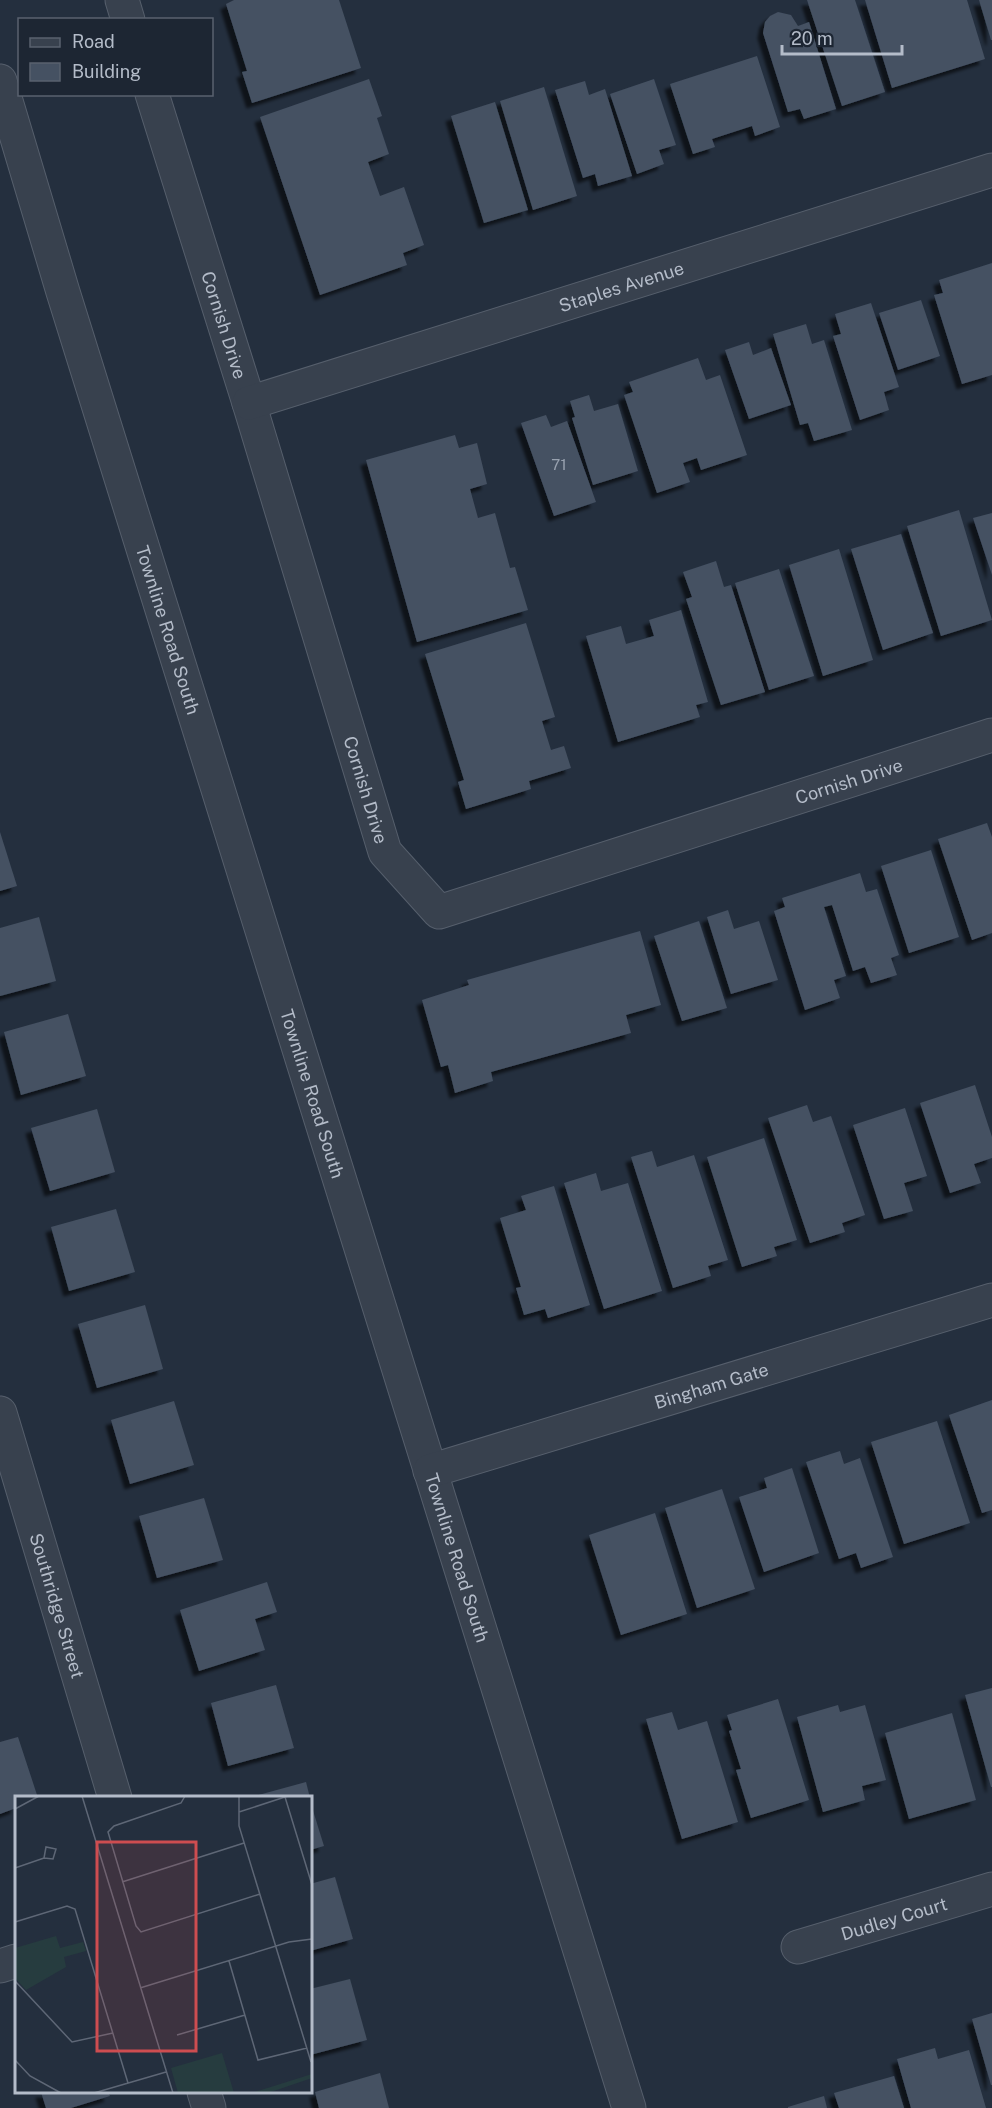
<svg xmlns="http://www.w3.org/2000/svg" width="992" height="2108" font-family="'Public Sans',sans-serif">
<defs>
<filter id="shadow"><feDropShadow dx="-5.5" dy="5.5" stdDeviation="1.5" flood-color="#0009"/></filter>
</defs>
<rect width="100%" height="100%" fill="#242f3e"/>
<g fill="#455162" filter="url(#shadow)">
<polygon points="234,0 339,0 361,68 252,103 242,72 247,71 226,4"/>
<polygon points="807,0 855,0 885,92 842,106"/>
<polygon points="865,0 967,0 985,59 892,88"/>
<polygon points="979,0 992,0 992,40 991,40"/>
<polygon points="778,12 791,15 798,26 809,22 836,109 804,119 800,109 788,112 763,33 765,22 770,16"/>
<polygon points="757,56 780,127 755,136 752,126 712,139 715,147 693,154 670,84"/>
<polygon points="369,79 382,116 377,118 389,154 368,162 380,196 404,187 424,245 403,253 407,265 320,295 260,117"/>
<polygon points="654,79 676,145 659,150 664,164 637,174 610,94"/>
<polygon points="585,81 589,95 605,89 632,176 598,186 595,174 583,178 555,90"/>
<polygon points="544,87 577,196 533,210 500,101"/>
<polygon points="495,102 528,210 484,223 451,116"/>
<polygon points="992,263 992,375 962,384 934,295 943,293 939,280"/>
<polygon points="921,300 940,356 898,370 879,313"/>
<polygon points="871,303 899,387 884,392 889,410 860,420 833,336 841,334 835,314"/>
<polygon points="806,324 812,344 824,340 852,430 814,441 808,423 800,425 773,334"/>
<polygon points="749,342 753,355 771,348 791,405 749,419 725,350"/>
<polygon points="698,358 706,380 720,375 747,455 701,470 697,458 683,463 690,482 657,493 624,395 633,392 629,382"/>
<polygon points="589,395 594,411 618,404 638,471 593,485 572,418 575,417 570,401"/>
<polygon points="546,415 551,427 567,421 596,502 554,516 521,423"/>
<polygon points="455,435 459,448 477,443 487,484 470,489 478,518 495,513 510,568 515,567 528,610 417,642 366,460"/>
<polygon points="959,510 992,620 941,636 907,526"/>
<polygon points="992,513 992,575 973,518"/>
<polygon points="901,534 933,633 883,650 851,549"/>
<polygon points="839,549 873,660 823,676 789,565"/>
<polygon points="716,561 724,587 731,585 765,692 721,705 686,599 692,597 683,572"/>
<polygon points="779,569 814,676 769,690 735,583"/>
<polygon points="681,610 708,702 696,705 700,717 618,742 586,636 621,626 626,644 654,636 649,620"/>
<polygon points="526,623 555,717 542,721 551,750 564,746 571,768 529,781 531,789 466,809 458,782 464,780 425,654"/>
<polygon points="987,823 992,837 992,933 972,940 938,839"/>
<polygon points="0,832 17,886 0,891"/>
<polygon points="931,850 959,937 909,953 881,866"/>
<polygon points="860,873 866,892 877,889 899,955 891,958 897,975 871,983 865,967 853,971 832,905 824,907 846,976 834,980 840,998 805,1010 774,911 785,907 782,898"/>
<polygon points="728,910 734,929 759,921 778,980 731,994 707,917"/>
<polygon points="39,917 56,981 0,996 0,928"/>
<polygon points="699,921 727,1008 682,1021 654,936"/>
<polygon points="640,931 661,1005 626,1015 631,1033 491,1072 493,1081 455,1093 448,1065 441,1067 422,1000 469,985 467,980"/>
<polygon points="68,1014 86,1076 21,1095 4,1032"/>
<polygon points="975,1085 992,1137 992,1158 974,1164 981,1183 950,1193 920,1103"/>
<polygon points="807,1105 813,1122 831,1116 865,1215 842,1223 845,1232 810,1243 768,1118"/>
<polygon points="905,1108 927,1176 904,1183 913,1211 884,1219 853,1125"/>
<polygon points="97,1109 115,1172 50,1191 31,1128"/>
<polygon points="764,1138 797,1240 774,1247 777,1256 742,1267 707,1157"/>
<polygon points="652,1151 657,1167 694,1155 728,1260 708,1266 711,1276 673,1288 631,1157"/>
<polygon points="596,1173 601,1191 628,1183 662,1291 604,1309 564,1183"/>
<polygon points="554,1186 590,1305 548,1318 545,1309 524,1315 516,1288 521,1287 500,1218 526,1210 521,1196"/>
<polygon points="116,1209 135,1272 69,1291 51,1227"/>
<polygon points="145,1305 163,1369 97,1388 78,1324"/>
<polygon points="992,1400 992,1510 982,1513 949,1415"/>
<polygon points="174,1401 194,1465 130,1484 111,1420"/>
<polygon points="937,1421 970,1523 904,1544 871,1442"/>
<polygon points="840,1451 844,1464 860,1458 893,1557 861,1568 856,1553 839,1559 806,1462"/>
<polygon points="792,1468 819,1553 764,1572 739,1497 767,1488 764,1478"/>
<polygon points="722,1489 755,1589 697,1608 665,1508"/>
<polygon points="204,1498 223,1560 157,1578 139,1516"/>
<polygon points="655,1513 687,1614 621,1635 589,1535"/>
<polygon points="267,1582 277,1612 255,1619 265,1650 199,1671 180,1610"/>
<polygon points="276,1685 294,1748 228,1766 211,1703"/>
<polygon points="992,1688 992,1787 991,1787 965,1695"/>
<polygon points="778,1699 809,1800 751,1818 736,1770 741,1769 729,1731 732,1730 727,1715"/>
<polygon points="838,1705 840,1712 865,1705 886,1780 862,1786 865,1800 823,1812 797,1717"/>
<polygon points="672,1712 678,1730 707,1721 738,1822 682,1839 646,1719"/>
<polygon points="952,1713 976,1800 909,1819 885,1733"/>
<polygon points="18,1737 38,1798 16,1798 16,1808 0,1814 0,1742"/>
<polygon points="306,1782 310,1798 251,1798 251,1797"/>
<polygon points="310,1801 324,1846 310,1850"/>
<polygon points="335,1877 353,1939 310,1951 310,1884"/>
<polygon points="350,1979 367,2040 310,2055 310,1989"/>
<polygon points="992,2013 992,2085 991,2085 972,2019"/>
<polygon points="935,2048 938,2059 969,2050 986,2108 911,2108 897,2059"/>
<polygon points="380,2073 389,2108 319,2108 315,2092"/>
<polygon points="894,2076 904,2108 839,2108 834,2093"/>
<polygon points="41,2092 108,2092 110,2096 71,2108 46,2108"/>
<polygon points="824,2096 827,2108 788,2108 788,2107"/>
</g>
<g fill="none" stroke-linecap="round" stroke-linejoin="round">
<defs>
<g id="minor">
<polyline points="122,0 128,20"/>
<path id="s1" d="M 0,81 L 63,292 L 629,2108"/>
<path id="s2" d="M 152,94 L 249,403 L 385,852 L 439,912 L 992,735"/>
<path id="s3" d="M 249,403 L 992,170"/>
<path id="s4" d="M 0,1413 L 115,1798"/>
<path id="s5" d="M 430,1471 L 992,1300"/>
<path id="s6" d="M 798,1947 L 992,1889"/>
<polyline points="0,1966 16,1961"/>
<polyline points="204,2092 209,2108"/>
</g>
</defs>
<use href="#minor" stroke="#565f6c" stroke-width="35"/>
<use href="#minor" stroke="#38414e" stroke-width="33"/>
</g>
<g text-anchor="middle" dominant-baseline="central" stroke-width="5" stroke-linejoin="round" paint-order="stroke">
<g font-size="15" fill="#98a1af">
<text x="559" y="464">71</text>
</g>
<g font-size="18" fill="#b4bcc9" stroke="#1d2633">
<text stroke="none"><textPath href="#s3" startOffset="390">Staples Avenue</textPath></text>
<text stroke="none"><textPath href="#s2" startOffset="242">Cornish Drive</textPath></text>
<text stroke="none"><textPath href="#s1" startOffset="574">Townline Road South</textPath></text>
<text stroke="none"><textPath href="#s2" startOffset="1304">Cornish Drive</textPath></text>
<text stroke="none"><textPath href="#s2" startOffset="728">Cornish Drive</textPath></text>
<text stroke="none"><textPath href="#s1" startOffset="1060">Townline Road South</textPath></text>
<text stroke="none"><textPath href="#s5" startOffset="294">Bingham Gate</textPath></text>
<text stroke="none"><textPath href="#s1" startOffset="1546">Townline Road South</textPath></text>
<text stroke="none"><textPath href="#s4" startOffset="201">Southridge Street</textPath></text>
<text stroke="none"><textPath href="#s6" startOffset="100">Dudley Court</textPath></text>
</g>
</g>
<g transform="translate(15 1796)">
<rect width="297" height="297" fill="#242f3e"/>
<path d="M 41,140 L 45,152 L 68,146 L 71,155 L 49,161 L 51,171 L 11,194 L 0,182 L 0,152 ZM 207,257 L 219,297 L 163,297 L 156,272 ZM 297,278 L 297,282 L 253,297 L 237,297 Z" fill="#263c3f"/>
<path fill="none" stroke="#5e6776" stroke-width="1.5" d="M 67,0 L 158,297M 170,0 L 166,7 L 99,30 L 93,36 L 121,130 L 126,136 L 245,98M 224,0 L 224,30 L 296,266M 270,1 L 297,89M 0,13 L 24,0M 224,16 L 273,0M 0,72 L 29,62 L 38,63 L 41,53 L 31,51 L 29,62M 107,86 L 229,47M 0,126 L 52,110 L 60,113 L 113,287M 214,165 L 243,264 L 292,252M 0,185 L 57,246 L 98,237M 125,192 L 274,146 L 297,143M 162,239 L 230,219M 0,264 L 15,280 L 46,297M 79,297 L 151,276"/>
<path fill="#ce4d50" fill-opacity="0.15" stroke="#ce4d50" stroke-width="3" d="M 82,46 L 181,46 L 181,255 L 82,255 Z"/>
<rect width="297" height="297" fill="none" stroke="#b4bcc9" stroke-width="3"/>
</g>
<rect x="18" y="18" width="195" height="78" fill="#1d2633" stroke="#59626f" stroke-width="1.5"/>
<rect x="30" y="38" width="30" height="9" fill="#38414e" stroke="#59626f" stroke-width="1.5"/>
<text x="72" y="48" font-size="18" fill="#b4bcc9">Road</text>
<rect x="30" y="63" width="30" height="18" fill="#455162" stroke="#59626f" stroke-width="1.5"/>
<text x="72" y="78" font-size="18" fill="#b4bcc9">Building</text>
<path d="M782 45v9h120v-9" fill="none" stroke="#b4bcc9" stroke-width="3"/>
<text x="791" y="45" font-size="18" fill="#b4bcc9" stroke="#1d2633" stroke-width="4.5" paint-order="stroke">20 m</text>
</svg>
